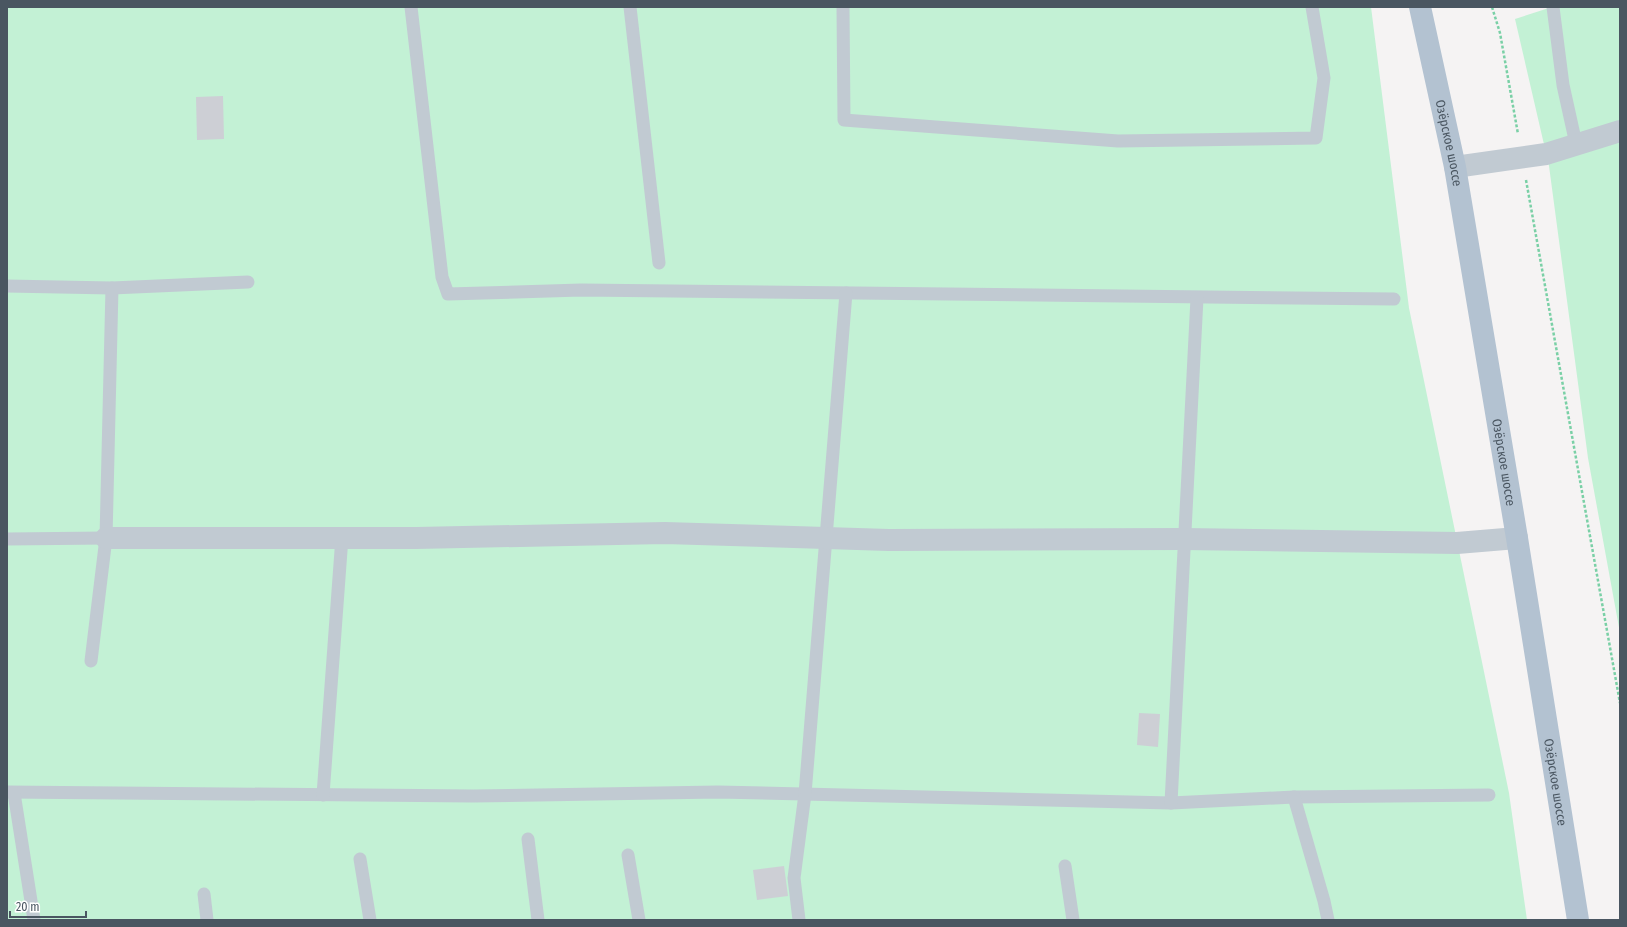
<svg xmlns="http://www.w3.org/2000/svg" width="1627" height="927" font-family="'Fira Sans Condensed',sans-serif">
<rect width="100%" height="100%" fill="#f5f3f3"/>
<g fill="#c3f1d5">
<polygon points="7,7 1371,7 1409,308 1509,793 1527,920 7,920"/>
<polygon points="1552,7 1620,7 1620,633 1588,458 1549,166 1515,19"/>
</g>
<g fill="#cdcfd5">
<polygon points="223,96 224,139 197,140 196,97"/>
<polygon points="1139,713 1160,714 1158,747 1137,745"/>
<polygon points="784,866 788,896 757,900 753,870"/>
</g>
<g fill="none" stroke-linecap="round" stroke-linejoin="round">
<g stroke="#7ad0a6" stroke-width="2.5" stroke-dasharray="3 2" stroke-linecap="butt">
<polyline points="1492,7 1500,33 1518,134"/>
<polyline points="1526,180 1620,703"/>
</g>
<g stroke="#c1cad2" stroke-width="13">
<polyline points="411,7 442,277 448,294 581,290 1394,299"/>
<polyline points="630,7 659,263"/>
<polyline points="843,7 844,120 1118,141 1316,138 1324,78 1312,7"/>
<polyline points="1553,7 1563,85 1576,144"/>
<polyline points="7,286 112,288"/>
<polyline points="7,539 106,538"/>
<polyline points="91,661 106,538 112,288 248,282"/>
<polyline points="7,792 473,796 718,792 1171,803 1294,797 1489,795"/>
<polyline points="14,793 34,920"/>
<polyline points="323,795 342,537"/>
<polyline points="1294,797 1324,901 1328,920"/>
<polyline points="1171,803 1197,298"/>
<polyline points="528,839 538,920"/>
<polyline points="628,855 639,920"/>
<polyline points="360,859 370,920"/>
<polyline points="1065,866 1073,920"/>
<polyline points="204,894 207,920"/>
<polyline points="799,920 794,878 805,794 846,293"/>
</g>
<g stroke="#c1cad2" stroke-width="22">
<polyline points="1455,167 1546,154 1620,131"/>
<polyline points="106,538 416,538 665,533 889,540 1184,539 1457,543 1517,538"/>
</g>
<path stroke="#b3c2d1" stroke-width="22" id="s1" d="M 1420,7 L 1455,167 L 1517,538 L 1578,920"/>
</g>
<g text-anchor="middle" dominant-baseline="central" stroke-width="3" stroke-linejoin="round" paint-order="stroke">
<g font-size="13" fill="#4a5661" stroke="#fff">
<text stroke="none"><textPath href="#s1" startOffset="139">Озёрское шоссе</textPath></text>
<text stroke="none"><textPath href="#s1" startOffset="463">Озёрское шоссе</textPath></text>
<text stroke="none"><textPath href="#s1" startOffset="787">Озёрское шоссе</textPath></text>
</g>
</g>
<rect width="1627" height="927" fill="none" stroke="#4a5661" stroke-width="16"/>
<path d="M10 911v6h76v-6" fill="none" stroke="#4a5661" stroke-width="2"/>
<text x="16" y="911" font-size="12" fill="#4a5661" stroke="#ffffff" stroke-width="3" paint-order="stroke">20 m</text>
</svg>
